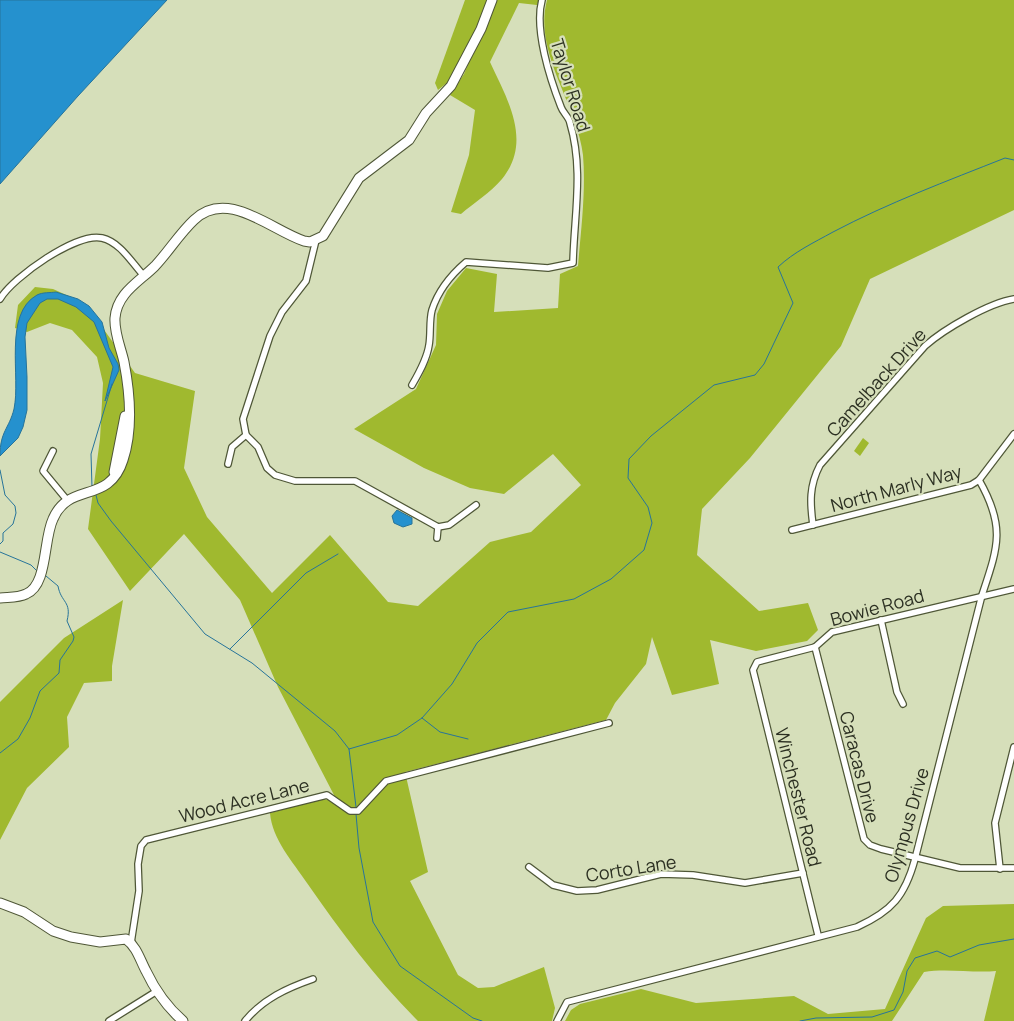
<svg xmlns="http://www.w3.org/2000/svg" width="1014" height="1021" font-family="Manrope,sans-serif">
<rect width="100%" height="100%" fill="#d6dfba"/>
<g fill="#a0b92f">
<polygon points="465,0 489,0 453,78 438,90 435,83"/>
<path d="M 495,0 L 539,0 L 537,5 L 519,3 L 490,62 C 507,99 533,141 502,179 C 491,192 474,203 461,214 L 451,212 L 469,155 L 475,110 L 450,95 L 464,74 Z"/>
<path d="M 547,0 L 1014,0 L 1014,210 L 870,279 L 841,346 L 750,458 L 702,509 L 697,555 L 759,611 L 808,603 L 818,630 L 807,641 L 756,651 L 710,640 L 719,684 L 672,695 L 652,637 L 646,664 L 615,703 L 606,720 L 405,772 L 428,872 L 410,881 L 458,975 L 478,988 L 494,987 L 544,967 L 555,1008 L 552,1021 L 418,1021 C 376,979 341,932 307,883 C 293,862 272,839 270,813 L 321,799 L 329,800 L 334,795 L 278,687 L 240,600 L 184,534 L 130,591 L 88,529 L 100,439 L 103,383 L 97,357 L 72,330 L 50,323 L 27,332 L 15,328 L 18,305 L 35,287 L 53,289 L 73,298 L 97,320 L 135,373 L 195,391 L 184,468 L 207,517 L 272,593 L 330,535 L 388,602 L 418,606 L 490,542 L 531,532 L 581,485 L 553,454 L 504,494 L 470,488 L 424,468 L 354,429 L 416,389 L 436,345 L 437,314 L 447,291 L 466,268 L 497,274 L 494,312 L 558,308 L 560,274 L 578,266 C 581,230 586,191 583,155 C 577,103 533,53 547,0 Z"/>
<polygon points="863,438 869,443 860,456 854,451"/>
<polygon points="123,600 112,666 112,681 84,683 67,717 69,747 27,788 0,840 0,702 64,638"/>
<path d="M 1014,904 L 1014,1021 L 984,1021 L 996,971 C 972,973 945,968 924,972 L 892,1021 L 565,1021 L 571,1010 L 580,1004 L 641,989 L 696,1003 L 794,996 L 828,1014 L 885,1009 L 926,918 L 943,906 Z"/>
</g>
<g fill="#2591ce" stroke="#27749a">
<polygon points="0,0 167,0 78,96 0,184"/>
<path d="M 56,292 L 78,299 L 89,306 L 102,322 L 109,348 L 118,364 L 119,370 L 105,401 L 113,367 L 94,322 L 76,307 L 58,299 L 47,299 L 40,303 L 27,323 L 25,337 L 27,377 L 27,410 L 23,427 L 18,438 L 0,456 C 0,431 9,429 14,409 C 21,377 3,314 37,295 C 43,292 50,293 56,292 Z"/>
<polygon points="397,510 412,518 412,524 403,527 394,523 392,516"/>
</g>
<g fill="none" stroke-linecap="round" stroke-linejoin="round">
<g stroke="#27749a" stroke-width="1">
<polyline points="0,470 5,495 15,506 16,513 13,524 3,533 3,541 0,544"/>
<polyline points="92,487 91,454 112,384"/>
<polyline points="96,495 98,503 111,521 205,634 252,663 335,731 349,749 356,807"/>
<polyline points="0,552 31,565 37,571"/>
<polyline points="230,649 306,573 338,554"/>
<polyline points="422,718 440,732 468,739"/>
<path d="M 349,749 L 397,735 L 422,718 L 452,684 L 477,643 L 508,612 L 574,599 L 611,579 L 644,550 L 652,523 L 648,507 L 628,478 L 629,459 L 651,436 L 714,385 L 755,375 L 764,364 L 793,303 L 778,267 C 794,252 813,243 833,232 C 888,203 947,181 1005,158 L 1014,160"/>
<path d="M 0,753 L 18,739 L 30,718 L 40,691 L 59,673 L 60,660 L 73,641 L 74,637 L 67,621 C 72,601 61,603 58,586 L 46,576"/>
<polyline points="356,814 359,848 373,922 400,966 473,1018 482,1021"/>
<polyline points="800,1021 816,1018 872,1017 894,1010 903,992 907,971 915,958 937,951 950,957 979,945 1014,939"/>
</g>
<defs>
<g id="street">
<path d="M 0,299 C 13,277 77,232 102,238 C 120,242 132,263 144,276"/>
<path d="M 412,385 C 419,373 427,359 429,345 C 431,334 429,321 432,310 C 438,291 452,274 466,262 L 548,268 L 573,263 C 574,216 584,170 570,123 C 569,117 563,113 561,107 C 550,79 534,29 542,0"/>
<polyline points="246,435 258,447 267,468 275,475 295,481 355,481 438,527 449,525 476,505"/>
<polyline points="53,451 43,471 67,500"/>
<polyline points="228,464 232,447 246,435 243,419 270,336 282,312 306,281 316,240"/>
<path d="M 813,525 C 810,503 809,486 820,465 L 925,346 C 944,329 989,303 1014,299"/>
<polyline points="792,530 971,485 979,480 1014,434"/>
<polyline points="437,538 438,527"/>
<polyline points="881,620 897,692 903,704"/>
<polyline points="815,647 864,839 870,845 881,849 960,868 1014,868"/>
<polyline points="529,867 553,885 577,891 597,890 661,874 693,875 745,883 803,873"/>
<polyline points="1000,869 995,823 1014,747"/>
<polyline points="818,935 756,682 753,670 757,662 815,647 832,632 1014,589"/>
<polyline points="131,943 139,891 138,864 141,846 146,840 327,795 350,811 358,811 386,781 609,723"/>
<polyline points="109,1021 157,991"/>
<path d="M 245,1021 C 263,999 287,988 313,979"/>
<path d="M 557,1021 L 567,1002 L 857,927 C 892,911 905,896 915,859 L 982,595 C 998,547 1006,527 979,480"/>
</g>
<g id="secondary">
<polyline points="114,472 125,416"/>
<path d="M 0,598 C 8,597 18,598 26,594 C 48,585 43,540 53,519 C 69,481 109,505 123,460 C 133,430 130,393 124,362 C 121,348 114,333 115,318 C 117,293 139,282 155,266 C 169,251 180,233 194,220 C 227,188 271,230 304,241 L 310,242 L 323,236 L 359,178 L 409,140 L 426,113 L 451,86 L 481,29 L 492,0"/>
<path d="M 0,903 L 24,912 L 53,931 L 71,937 L 100,942 L 126,939 C 137,947 140,960 146,971 C 155,990 167,1007 183,1021"/>
</g>
</defs>
<use href="#street" stroke="#4f5737" stroke-width="8"/>
<use href="#secondary" stroke="#4f5737" stroke-width="11"/>
<use href="#street" stroke="#fff" stroke-width="5.5"/>
<use href="#secondary" stroke="#fff" stroke-width="9"/>
</g>
<g text-anchor="middle" dominant-baseline="central" stroke-width="4.5" stroke-linejoin="round" paint-order="stroke">
<g font-size="18" fill="#2c3022" stroke="#d6dfba">
<text transform="translate(571 85) rotate(73)">Taylor Road</text>
<text transform="translate(876 382) rotate(-48)">Camelback Drive</text>
<text transform="translate(896 488) rotate(-15)">North Marly Way</text>
<text transform="translate(877 607) rotate(-15)">Bowie Road</text>
<text transform="translate(860 767) rotate(76)">Caracas Drive</text>
<text transform="translate(799 797) rotate(76)">Winchester Road</text>
<text transform="translate(244 800) rotate(-14)">Wood Acre Lane</text>
<text transform="translate(906 825) rotate(-74)">Olympus Drive</text>
<text transform="translate(631 868) rotate(-9)">Corto Lane</text>
</g>
</g>
</svg>
